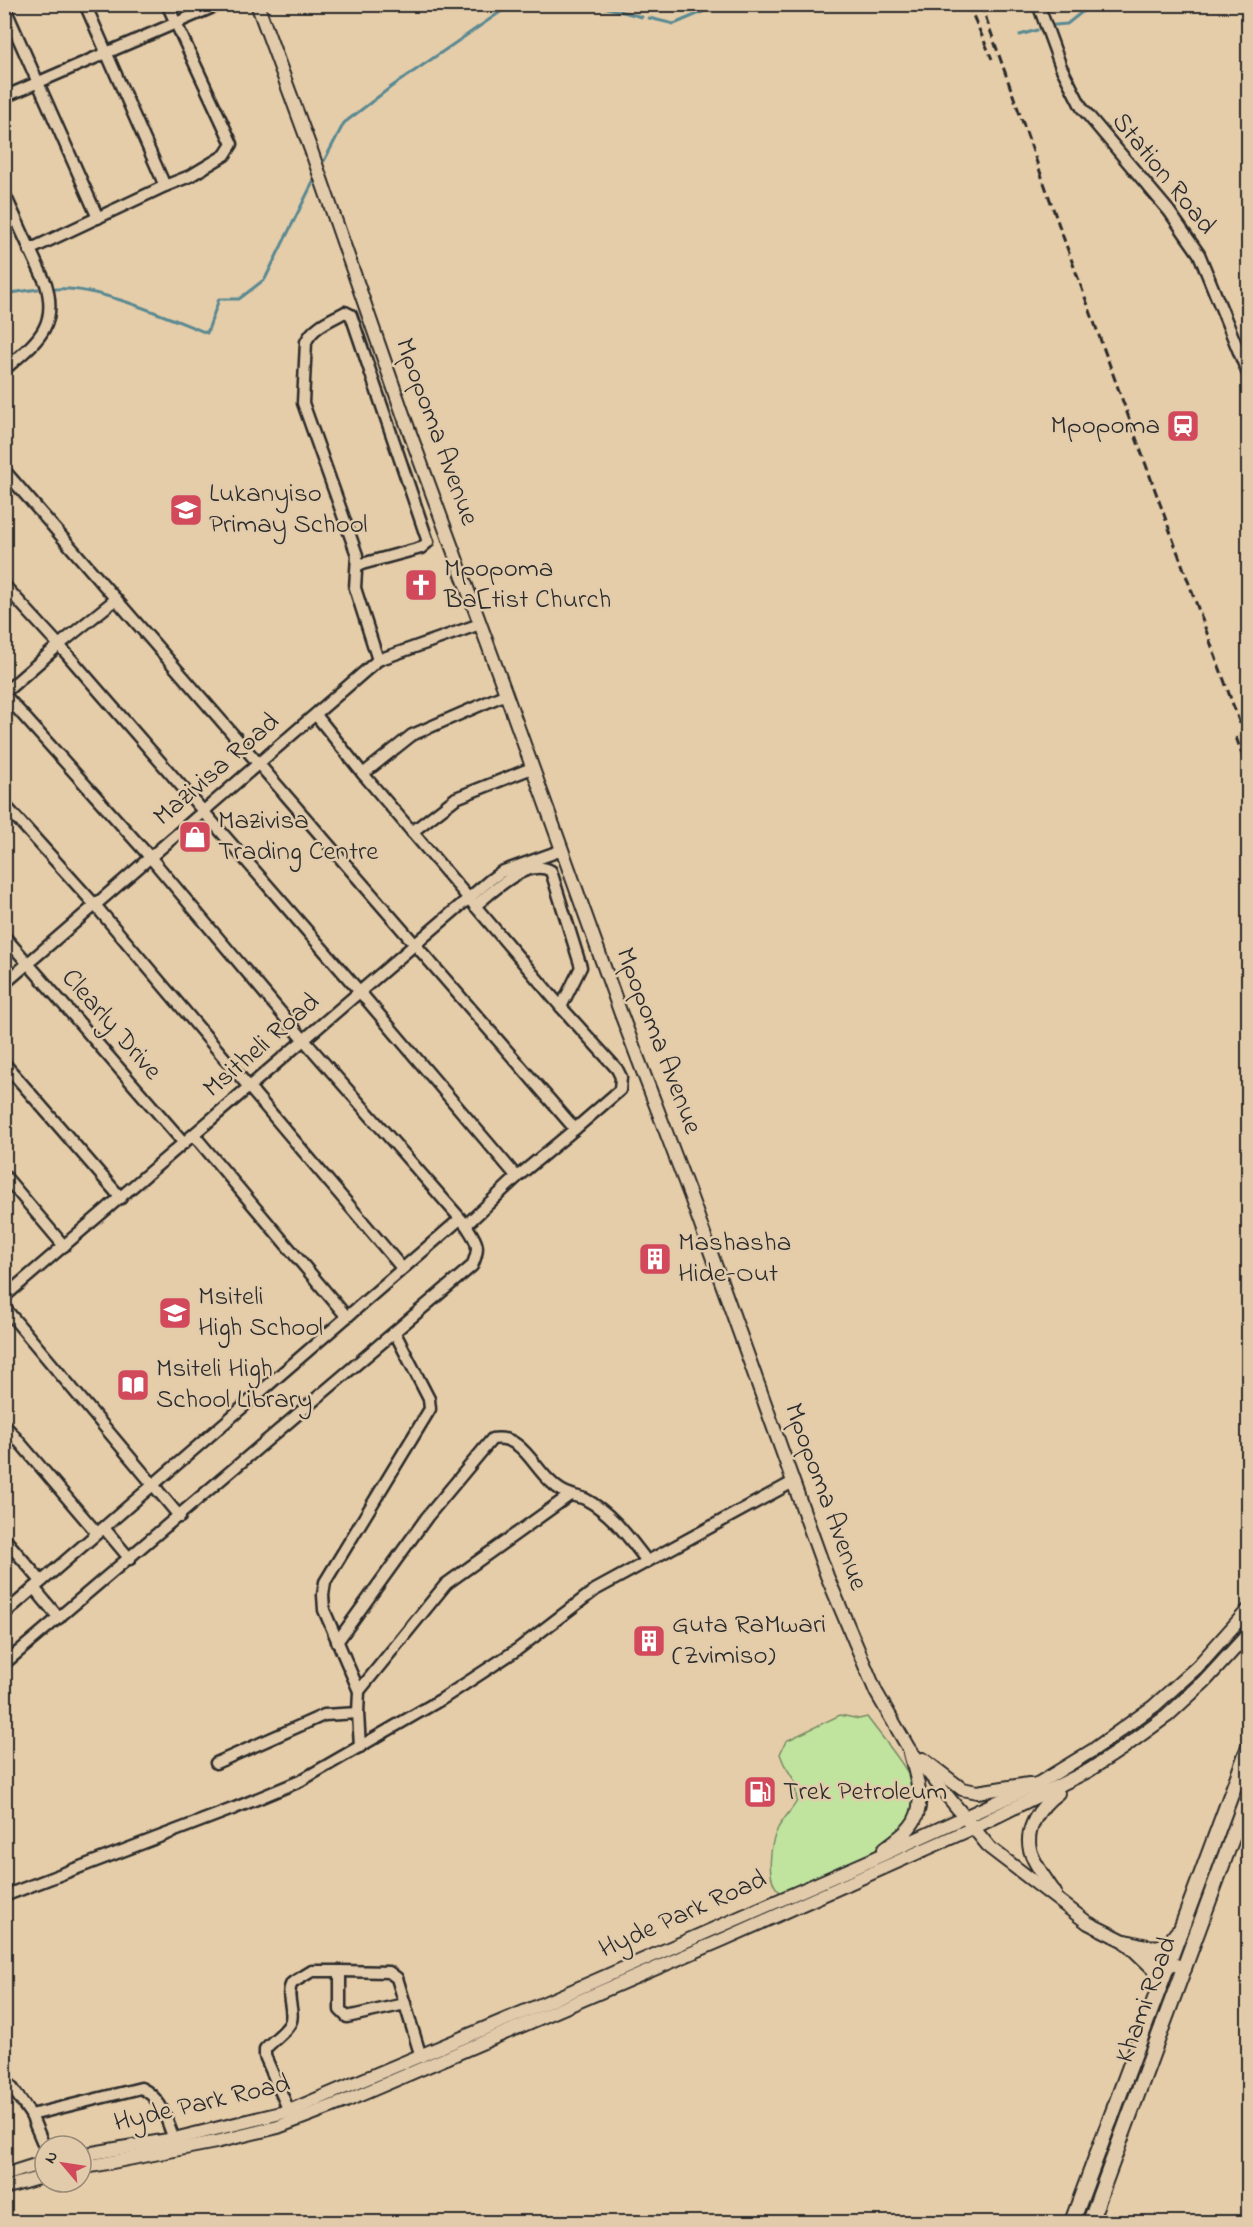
<svg xmlns="http://www.w3.org/2000/svg" width="1253" height="2227" font-family="'Indie Flower',sans-serif">
<rect width="100%" height="100%" fill="#e6cda9"/>
<filter id="ink" filterUnits="userSpaceOnUse"><feTurbulence type="fractalNoise" baseFrequency=".0167" numOctaves="2"/><feDisplacementMap in="SourceGraphic" scale="12" xChannelSelector="R" yChannelSelector="G"/><feConvolveMatrix kernelMatrix="1 2 1 2 8 2 1 2 1" color-interpolation-filters="sRGB"/></filter>
<g filter="url(#ink)">
<path fill="#c0e49e" stroke="#768864" stroke-width="1.5" d="M 840,1715 L 859,1719 L 867,1717 C 881,1736 910,1770 916,1790 C 923,1819 883,1846 862,1859 C 839,1873 805,1880 780,1892 C 765,1880 770,1844 778,1828 C 783,1819 792,1810 797,1801 L 794,1780 L 784,1764 L 780,1754 L 786,1741 Z"/>
<g fill="none" stroke-linecap="round" stroke-linejoin="round">
<g stroke="#5a8992" stroke-width="3">
<polyline points="593,4 642,17"/>
<polyline points="649,18 674,24 721,4"/>
<polyline points="1055,25 1067,24 1092,4"/>
<polyline points="1020,35 1037,30"/>
<polyline points="324,161 344,123 391,87 512,4"/>
<path d="M 56,289 C 95,285 169,318 207,333 L 219,299 L 239,299 L 265,279 L 314,180"/>
<polyline points="4,294 38,289"/>
</g>
<defs>
<g id="minor">
<polyline points="85,4 165,186"/>
<polyline points="1038,4 1061,67 1082,108 1169,211 1199,254 1248,374"/>
<polyline points="4,6 98,218"/>
<polyline points="4,97 220,4"/>
<path d="M 4,193 L 46,284 C 59,329 34,343 4,370"/>
<polyline points="29,250 165,186 190,176 225,155 232,144 167,4"/>
<polyline points="4,470 575,1129"/>
<path d="M 358,565 L 421,548 L 428,542 L 351,315 L 345,312 C 331,320 313,326 306,342 L 303,403 L 357,555 L 355,588 L 378,660"/>
<polyline points="4,585 59,645 360,992 517,1177"/>
<polyline points="4,693 59,645 116,599"/>
<path d="M 4,694 L 150,857 L 304,1040 L 466,1225 C 477,1242 481,1246 472,1266 L 4,1664"/>
<polyline points="316,715 363,774 561,1007 617,1069 621,1077 620,1090 575,1129 517,1177 466,1225"/>
<polyline points="363,774 412,735 506,694"/>
<polyline points="4,804 95,905 402,1268"/>
<polyline points="412,832 456,798 532,768"/>
<path d="M 475,906 C 492,892 528,857 551,871 L 581,967 L 561,1007"/>
<polyline points="4,936 184,1143"/>
<polyline points="4,984 378,660 480,624"/>
<polyline points="4,1063 121,1198"/>
<polyline points="194,1135 347,1317"/>
<polyline points="4,1175 64,1246"/>
<polyline points="4,1297 490,880 501,872 562,850"/>
<polyline points="4,1307 180,1517"/>
<polyline points="4,1424 97,1533"/>
<polyline points="104,1528 130,1559"/>
<polyline points="4,1538 41,1581"/>
<polyline points="34,1588 59,1618"/>
<polyline points="4,1614 460,1219"/>
<path d="M 337,1642 L 427,1517 L 492,1439 C 522,1434 532,1466 552,1483 C 557,1488 565,1493 572,1495 C 576,1497 581,1497 585,1499 C 612,1513 629,1538 647,1561"/>
<polyline points="359,1691 446,1584 570,1495"/>
<polyline points="360,1747 358,1713 359,1691 324,1610 323,1595 325,1582 430,1409 429,1399 395,1333"/>
<polyline points="216,1763 324,1715 358,1713"/>
<polyline points="4,1896 235,1808 300,1781 442,1699 518,1649 595,1590 793,1482"/>
<polyline points="340,1971 389,1972 397,1978 405,2004"/>
<polyline points="4,2076 31,2115 45,2148"/>
<path d="M 289,2111 L 265,2056 L 265,2049 C 272,2041 283,2034 289,2025 C 297,2014 284,1996 292,1983 L 312,1971 L 340,1971 L 340,2010 L 347,2017 L 405,2004 L 421,2057"/>
<path d="M 31,2115 L 141,2088 C 162,2098 166,2119 174,2139"/>
</g>
<g id="tertiary">
<polyline points="257,4 311,150 404,417 506,694 621,1014 690,1195 827,1576 876,1692 909,1749 990,1848 1088,1923 1148,1953 1185,1969"/>
<polyline points="923,1759 962,1789 977,1792 1029,1784"/>
<path d="M 884,1849 C 892,1842 903,1836 910,1827 C 928,1806 916,1777 910,1753"/>
<path d="M 1055,1893 C 1047,1881 1036,1867 1031,1853 C 1023,1830 1040,1806 1058,1793"/>
<polyline points="81,2155 174,2139 289,2111 533,2008 869,1861 1039,1783 1093,1750 1154,1706 1197,1667 1248,1610"/>
<polyline points="81,2168 216,2142 278,2127 346,2101 722,1940 973,1828 1088,1771 1123,1748 1167,1716 1205,1681 1248,1634"/>
<polyline points="4,2175 45,2162"/>
<polyline points="4,2188 45,2176"/>
</g>
<g id="secondary">
<path d="M 1126,1942 C 1148,1947 1163,1955 1177,1933"/>
<polyline points="1129,1944 1155,1969 1160,1986"/>
<polyline points="1072,2222 1248,1749"/>
<polyline points="1090,2222 1248,1795"/>
</g>
</defs>
<use href="#minor" stroke="#2b2b2b" stroke-width="15"/>
<use href="#tertiary" stroke="#2b2b2b" stroke-width="16"/>
<use href="#secondary" stroke="#2b2b2b" stroke-width="18"/>
<use href="#minor" stroke="#e2cbab" stroke-width="10"/>
<use href="#tertiary" stroke="#e2cbab" stroke-width="12"/>
<use href="#secondary" stroke="#e2cbab" stroke-width="14"/>
<g stroke="#2b2b2b" stroke-width="3" stroke-dasharray="9 4.5" stroke-linecap="butt">
<polyline points="968,4 992,59"/>
<polyline points="981,4 1061,231 1248,746"/>
<polyline points="1236,737 1248,771"/>
</g>
</g>
</g>
<defs>
<symbol id="station-square" viewBox="-11 -11 22 22"><rect x="-9" y="-9" width="18" height="18" rx="4" fill="#d1495b" stroke="#e2cbab"/><path d="M-3-6H3Q5-6 5-4V2Q5 4 3 4L4.5 6H3L1.5 4h-3L-3 6H-4.5L-3 4Q-5 4-5 2V-4Q-5-6-3-6ZM-3.5-4v3h7v-3ZM-3.5 1v1.5H-2V1ZM2 1v1.5H3.5V1Z" fill="#fff"/></symbol>
<symbol id="school-square" viewBox="-11 -11 22 22"><rect x="-9" y="-9" width="18" height="18" rx="4" fill="#d1495b" stroke="#e2cbab"/><path d="M0-5L7-2L0 1L-7-2ZM-4 1L0 2.5L4 1V4Q0 6-4 4Z" fill="#fff"/></symbol>
<symbol id="church-square" viewBox="-11 -11 22 22"><rect x="-9" y="-9" width="18" height="18" rx="4" fill="#d1495b" stroke="#e2cbab"/><path d="M-1.2-6h2.4v3.5h3.3v2.4h-3.3V6h-2.4V-.1h-3.3v-2.4h3.3Z" fill="#fff"/></symbol>
<symbol id="shop-square" viewBox="-11 -11 22 22"><rect x="-9" y="-9" width="18" height="18" rx="4" fill="#d1495b" stroke="#e2cbab"/><path d="M-5-2.5h2.3a2.7 3.5 0 0 1 5.4 0H5L5.5 6h-11ZM-1.5-2.5h3a1.5 2.3 0 0 0-3 0Z" fill="#fff"/></symbol>
<symbol id="building-square" viewBox="-11 -11 22 22"><rect x="-9" y="-9" width="18" height="18" rx="4" fill="#d1495b" stroke="#e2cbab"/><path d="M-4-6H4V6H1V3H-1V6H-4ZM-2.5-4.3h1.7v1.8h-1.7ZM.8-4.3h1.7v1.8H.8ZM-2.5-1h1.7V.8h-1.7ZM.8-1h1.7V.8H.8Z" fill="#fff"/></symbol>
<symbol id="library-square" viewBox="-11 -11 22 22"><rect x="-9" y="-9" width="18" height="18" rx="4" fill="#d1495b" stroke="#e2cbab"/><path d="M-6-4Q-3-5.5-.7-3.5V5Q-3 3-6 4ZM6-4Q3-5.5 .7-3.5V5Q3 3 6 4Z" fill="#fff"/></symbol>
<symbol id="fuel-square" viewBox="-11 -11 22 22"><rect x="-9" y="-9" width="18" height="18" rx="4" fill="#d1495b" stroke="#e2cbab"/><path d="M-5.5-6h7V0h2V4h1.3V-2.5L3-4.5l.8-.8L6-3V5H2.5V1h-1V6h-7ZM-4.2-4.7v3.2H.2V-4.7Z" fill="#fff"/></symbol>
</defs>
<g fill-rule="evenodd">
<use href="#station-square" x="1164" y="407" width="38" height="38"/>
<use href="#school-square" x="167" y="491" width="38" height="38"/>
<use href="#church-square" x="402" y="566" width="38" height="38"/>
<use href="#shop-square" x="176" y="818" width="38" height="38"/>
<use href="#building-square" x="636" y="1240" width="38" height="38"/>
<use href="#school-square" x="156" y="1294" width="38" height="38"/>
<use href="#library-square" x="114" y="1366" width="38" height="38"/>
<use href="#building-square" x="630" y="1622" width="38" height="38"/>
<use href="#fuel-square" x="741" y="1773" width="38" height="38"/>
</g>
<g text-anchor="middle" dominant-baseline="central" stroke-width="5" stroke-linejoin="round" paint-order="stroke">
<g font-size="27" fill="#2b2b2b" stroke="#e2cbab">
<text transform="translate(1163 174) rotate(51)">Station Road</text>
<text transform="translate(436 432) rotate(70)">Mpopoma Avenue</text>
<text transform="translate(217 770) rotate(-41)">Mazivisa Road</text>
<text transform="translate(111 1025) rotate(49)">Clearly Drive</text>
<text transform="translate(658 1041) rotate(69)">Mpopoma Avenue</text>
<text transform="translate(262 1046) rotate(-41)">Msitheli Road</text>
<text transform="translate(825 1497) rotate(70)">Mpopoma Avenue</text>
<text transform="translate(683 1915) rotate(-24)">Hyde Park Road</text>
<text transform="translate(1147 2000) rotate(-70)">Khami Road</text>
<text transform="translate(202 2104) rotate(-13)">Hyde Park Road</text>
</g>
<g font-size="27" fill="#2b2b2b" stroke="#e2cbab" text-anchor="start">
<text x="1160" y="426" text-anchor="end">Mpopoma</text>
<text x="209" y="494">Lukanyiso<tspan x="209" dy="31">Primay School</tspan></text>
<text x="444" y="569">Mpopoma<tspan x="444" dy="31">Ba[tist Church</tspan></text>
<text x="218" y="821">Mazivisa<tspan x="218" dy="31">Trading Centre</tspan></text>
<text x="678" y="1243">Mashasha<tspan x="678" dy="31">Hide-Out</tspan></text>
<text x="198" y="1297">Msiteli<tspan x="198" dy="31">High School</tspan></text>
<text x="156" y="1369">Msiteli High<tspan x="156" dy="31">School Library</tspan></text>
<text x="672" y="1625">Guta RaMwari<tspan x="672" dy="31">(Zvimiso)</tspan></text>
<text x="783" y="1792">Trek Petroleum</text>
</g>
</g>
<rect width="1253" height="2227" fill="none" stroke="#e2cbab" stroke-width="24"/>
<rect x="12" y="12" width="1229" height="2203" fill="none" stroke="#2b2b2b" stroke-width="2" filter="url(#ink)"/>
<g transform="translate(63 2164) rotate(299)"><circle r="28" fill="#e2cbab" stroke="#998b78" stroke-width="1.5"/>
<path d="M0-4.5L10 22L0 15L-10 22Z" fill="#d1495b"/>
<text y="-9" font-size="16" font-weight="bold" text-anchor="middle" fill="#2b2b2b">N</text>
</g>
</svg>
